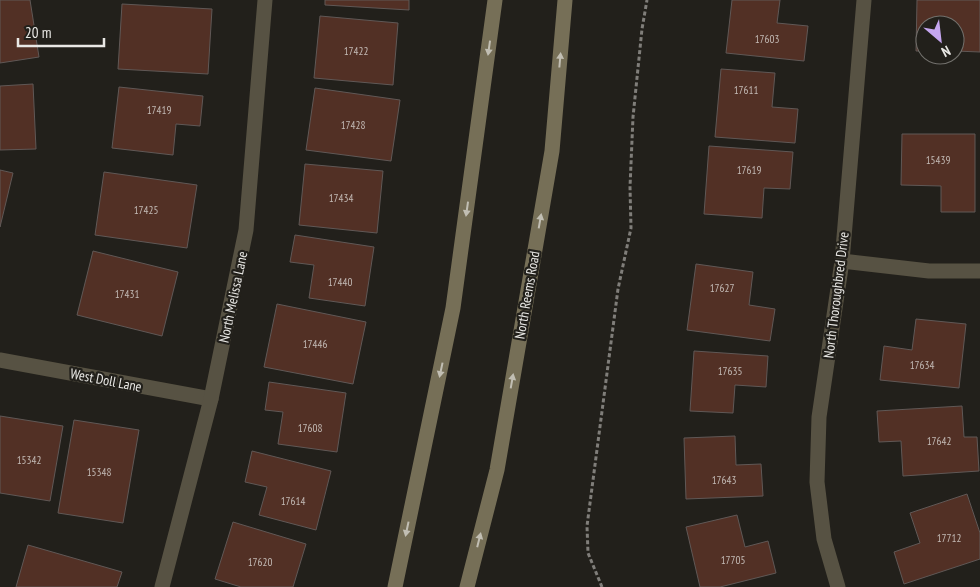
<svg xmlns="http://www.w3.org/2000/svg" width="980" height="587" font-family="'PT Sans Narrow',sans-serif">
<rect width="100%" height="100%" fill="#22201b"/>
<g fill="#523025" stroke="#605856">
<polygon points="0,0 30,0 39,57 0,63"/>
<polygon points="325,0 409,0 409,10 325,5"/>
<polygon points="732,0 780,0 777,23 808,26 804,61 726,53"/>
<polygon points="917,0 980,0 980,52 955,51 955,25 925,25 925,51 916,51"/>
<polygon points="122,4 212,9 208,74 118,69"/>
<polygon points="320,16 398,23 393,85 314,78"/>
<polygon points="721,69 775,73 772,107 798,109 795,143 715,137"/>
<polygon points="33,84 36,149 0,150 0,86"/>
<polygon points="119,87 203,96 200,126 176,124 173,155 112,148"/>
<polygon points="315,88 400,100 391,161 306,150"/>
<polygon points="902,134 975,134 975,212 941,212 941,186 901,185"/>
<polygon points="709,146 793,152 790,189 764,188 762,218 704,214"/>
<polygon points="305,164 383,171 377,233 299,225"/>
<polygon points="0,170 13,173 0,227"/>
<polygon points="104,172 197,185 187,248 95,235"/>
<polygon points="295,235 374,247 365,306 309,298 314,265 290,262"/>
<polygon points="93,251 178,272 162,336 77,315"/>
<polygon points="696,264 753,272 749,305 775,309 770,341 687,330"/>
<polygon points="277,304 366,322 353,384 264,367"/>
<polygon points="916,319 966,324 959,388 880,380 884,346 912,350"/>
<polygon points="694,351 768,356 766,387 735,385 733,413 690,411"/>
<polygon points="269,382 346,393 337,452 278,444 283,412 265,410"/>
<polygon points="962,406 964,437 977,437 979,471 903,476 901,441 879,442 877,411"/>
<polygon points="0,416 63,426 50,501 0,493"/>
<polygon points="74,420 139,430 123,523 58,513"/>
<polygon points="735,436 736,465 761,464 763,496 686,499 684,438"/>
<polygon points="252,451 331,471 316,530 259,515 267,487 245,482"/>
<polygon points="967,494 980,533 980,559 904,584 894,552 920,543 910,513"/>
<polygon points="737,515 745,547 768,541 776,573 720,587 700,587 686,527"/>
<polygon points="233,522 306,544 293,587 241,587 215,579"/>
<polygon points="28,545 122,572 117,587 16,587"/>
</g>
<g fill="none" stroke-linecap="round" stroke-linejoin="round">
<polyline stroke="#807e7a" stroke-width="3" stroke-dasharray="4 2.5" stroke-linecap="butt" points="602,587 588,553 587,526 618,289 631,228 630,187 633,117 642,29 647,0"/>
<g stroke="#575243" stroke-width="15">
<polyline points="842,261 929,271 980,271"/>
<polyline points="0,360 211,399"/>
<polyline points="162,587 211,399 246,230 265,0"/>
<polyline points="838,587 824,539 817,482 819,417 842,261 864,0"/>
</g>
<g stroke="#766f57" stroke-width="15">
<polyline points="395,587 453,308 495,0"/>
<polyline points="467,587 497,470 552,151 565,0"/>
</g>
</g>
<defs><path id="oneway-solid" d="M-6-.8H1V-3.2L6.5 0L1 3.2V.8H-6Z" transform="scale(1.25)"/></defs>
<g fill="#c1beb3">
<use href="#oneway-solid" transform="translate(489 48) rotate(98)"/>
<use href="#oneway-solid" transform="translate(560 60) rotate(-85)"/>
<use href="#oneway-solid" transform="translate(467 209) rotate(98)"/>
<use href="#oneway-solid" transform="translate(540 221) rotate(-80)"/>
<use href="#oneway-solid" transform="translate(441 370) rotate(102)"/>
<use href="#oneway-solid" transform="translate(512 381) rotate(-80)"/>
<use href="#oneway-solid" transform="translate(407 529) rotate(102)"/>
<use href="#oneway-solid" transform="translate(479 540) rotate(-76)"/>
</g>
<g text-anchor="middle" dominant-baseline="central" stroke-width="4.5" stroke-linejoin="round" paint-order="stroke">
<g font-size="11" fill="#c3bab5">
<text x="767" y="39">17603</text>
<text x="356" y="51">17422</text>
<text x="746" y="90">17611</text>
<text x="159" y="110">17419</text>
<text x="353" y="125">17428</text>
<text x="938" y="160">15439</text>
<text x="749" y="170">17619</text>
<text x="341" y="198">17434</text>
<text x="146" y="210">17425</text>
<text x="340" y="282">17440</text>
<text x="722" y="288">17627</text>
<text x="127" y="294">17431</text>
<text x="315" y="344">17446</text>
<text x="922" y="365">17634</text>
<text x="730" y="371">17635</text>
<text x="310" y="428">17608</text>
<text x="939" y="441">17642</text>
<text x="29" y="460">15342</text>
<text x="99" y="472">15348</text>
<text x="724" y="480">17643</text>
<text x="293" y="501">17614</text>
<text x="949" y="538">17712</text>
<text x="733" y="560">17705</text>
<text x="260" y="562">17620</text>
</g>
<g font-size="14" fill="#e9e8e5" stroke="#22201b">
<text transform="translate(527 295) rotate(-80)">North Reems Road</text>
<text transform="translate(836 295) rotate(-83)">North Thoroughbred Drive</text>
<text transform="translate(233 297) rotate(-78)">North Melissa Lane</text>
<text transform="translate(106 380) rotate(11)">West Doll Lane</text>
</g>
</g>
<g transform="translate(940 40) rotate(152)"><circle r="24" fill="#22201b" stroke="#72706c"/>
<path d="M0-4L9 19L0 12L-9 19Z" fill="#c5a6f0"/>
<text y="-8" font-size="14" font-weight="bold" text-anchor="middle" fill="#e9e8e5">N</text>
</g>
<path d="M18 38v8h86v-8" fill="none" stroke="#e9e8e5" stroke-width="2.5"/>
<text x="25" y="38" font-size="15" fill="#e9e8e5" stroke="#22201b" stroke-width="4" paint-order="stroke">20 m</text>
</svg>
